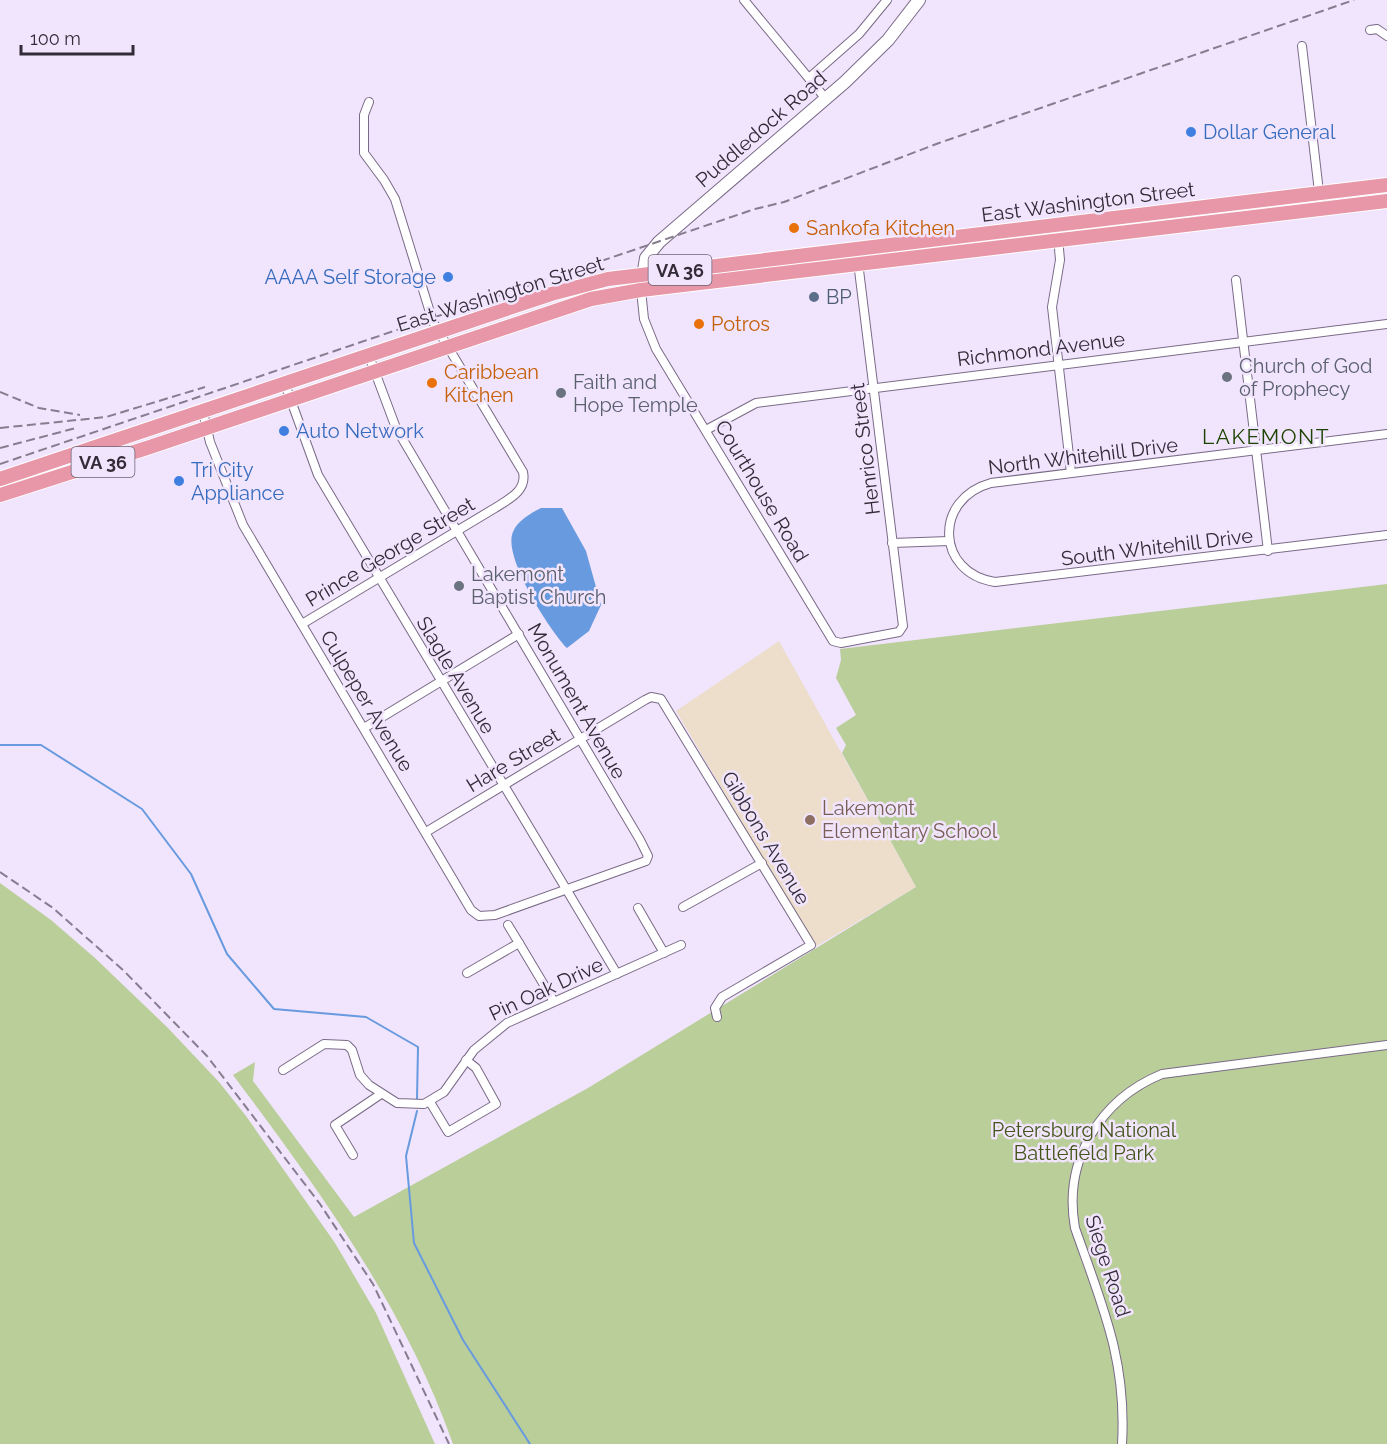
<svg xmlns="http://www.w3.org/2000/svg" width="1387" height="1444" font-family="Raleway,sans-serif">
<rect width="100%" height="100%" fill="#f1e4fd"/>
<polygon fill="#ecdecb" points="779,641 916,887 815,947 676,711"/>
<g fill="#bace9a">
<path d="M 1387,584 L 1387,1444 L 453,1444 C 405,1307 319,1190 233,1075 L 255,1062 L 253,1081 L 354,1217 L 588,1088 L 916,887 L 842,753 L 846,745 L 836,728 L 856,715 L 836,678 L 841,660 L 840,649 Z"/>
<polygon points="0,883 51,920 95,958 167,1027 219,1082 246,1116 335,1243 376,1313 435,1444 0,1444"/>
</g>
<path fill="#689adf" d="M 541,508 L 562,508 L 586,551 L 601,605 L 589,631 L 567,648 C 550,631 502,556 513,532 C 517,521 531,513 541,508 Z"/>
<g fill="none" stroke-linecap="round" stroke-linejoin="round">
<g stroke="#689adf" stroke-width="2">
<polyline points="0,745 41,745 142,809 191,874 227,954 274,1009 366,1017 418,1047 417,1099"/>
<polyline points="417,1111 406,1156 414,1243 463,1340 530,1444"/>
</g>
<defs>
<g id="minor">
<polyline points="744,0 826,99"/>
<polyline points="1370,30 1377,29 1387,36"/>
<polyline points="1302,46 1321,209"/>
<polyline points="809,78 859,34 887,0"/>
<polyline points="1057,226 1060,260 1052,307 1071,473"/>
<polyline points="1236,280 1268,551"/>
<polyline points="641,290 644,319 656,349 833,641 841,643 899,632 903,626 858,262"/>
<polyline points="285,384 318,475 617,974"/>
<polyline points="203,412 210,442 243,525 471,910 479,916 495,915 646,861 648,856 640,840 396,428 369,356"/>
<polyline points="706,430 756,403 1387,324"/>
<path d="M 1387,434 L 991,483 C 933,499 936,573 995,582 L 1387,535"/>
<polyline points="892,543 949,541"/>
<path d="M 302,624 L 495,508 C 509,499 527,491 523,472 L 433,322 L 395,199 L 384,180 L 364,153 L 364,115 L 369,102"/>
<polyline points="364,728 519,634"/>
<polyline points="426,832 645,700 651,697 661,699 811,945 722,997 715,1008 717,1017"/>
<polyline points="683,907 762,863"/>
<polyline points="638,908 664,953"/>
<polyline points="508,925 519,943"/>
<polyline points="467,973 519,943 553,1000"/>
<polyline points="283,1070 324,1044 347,1045 352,1050 360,1075 369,1085 397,1103 424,1104 444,1092 474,1050 507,1023 681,945"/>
<polyline points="430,1102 448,1132 496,1104 476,1068 466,1060"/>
<polyline points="353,1155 335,1125 381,1094"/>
<path d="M 1122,1444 C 1127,1360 1102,1305 1075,1228 C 1063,1161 1099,1100 1162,1074 L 1387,1045"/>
</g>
<polyline id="secondary" points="642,283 646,258 659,242 845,82 888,40 919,0"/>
<g id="trunk">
<polyline points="0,479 551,294 608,279 1387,185"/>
<polyline points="0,495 150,447 591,299 641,290 1387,201"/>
</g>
</defs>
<use href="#minor" stroke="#796a86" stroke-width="10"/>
<use href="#secondary" stroke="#796a86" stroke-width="14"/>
<use href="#trunk" stroke="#fff" stroke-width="16"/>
<use href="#minor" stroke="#fff" stroke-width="8"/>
<use href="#secondary" stroke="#fff" stroke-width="12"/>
<use href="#trunk" stroke="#e897a8" stroke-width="14"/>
<g stroke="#867d8f" stroke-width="2" stroke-dasharray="9 4.5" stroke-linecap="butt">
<polyline points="0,392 39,408 80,415"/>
<polyline points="0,428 106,417 205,387"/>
<polyline points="0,448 76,428"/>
<polyline points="0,464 755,209 784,202 939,143 1354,0"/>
<polyline points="0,872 53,908 123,970 207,1056 320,1204 373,1284 449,1444"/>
</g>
</g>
<g fill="#3f7fe0" stroke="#f1e4fd" stroke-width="2">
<circle cx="1191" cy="132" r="6"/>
<circle cx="448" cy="277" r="6"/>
<circle cx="284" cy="431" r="6"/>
<circle cx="179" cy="481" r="6"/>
</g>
<g fill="#e8710a" stroke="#f1e4fd" stroke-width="2">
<circle cx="794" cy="228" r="6"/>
<circle cx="699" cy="324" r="6"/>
<circle cx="432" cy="383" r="6"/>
</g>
<circle fill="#5c6f8a" stroke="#f1e4fd" stroke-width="2" cx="814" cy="297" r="6"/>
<g fill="#6b7280" stroke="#f1e4fd" stroke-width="2">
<circle cx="1227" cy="377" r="6"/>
<circle cx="561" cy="393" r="6"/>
<circle cx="459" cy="586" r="6"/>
</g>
<circle fill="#8d6e63" stroke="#f1e4fd" stroke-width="2" cx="810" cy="820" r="6"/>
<g text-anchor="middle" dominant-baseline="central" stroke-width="5" stroke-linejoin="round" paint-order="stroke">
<g fill="#f1e4fd" stroke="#6b6373" stroke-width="1.5">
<rect x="648.5" y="255" width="63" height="30" rx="4.5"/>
<rect x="71.5" y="447" width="63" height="30" rx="4.5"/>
</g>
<g font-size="18" font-weight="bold" fill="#322c38">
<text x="680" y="270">VA 36</text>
<text x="103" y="462">VA 36</text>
</g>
<g font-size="20" fill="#322c38" stroke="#f1e4fd">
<text transform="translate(761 129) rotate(-41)">Puddledock Road</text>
<text transform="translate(1088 202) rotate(-7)">East Washington Street</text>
<text transform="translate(500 294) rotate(-17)">East Washington Street</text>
<text transform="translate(1041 349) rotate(-7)">Richmond Avenue</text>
<text transform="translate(865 449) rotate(-97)">Henrico Street</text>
<text transform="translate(1083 456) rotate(-7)">North Whitehill Drive</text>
<text transform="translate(762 491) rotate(59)">Courthouse Road</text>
<text transform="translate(1157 547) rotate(-7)">South Whitehill Drive</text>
<text transform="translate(390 552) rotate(-31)">Prince George Street</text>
<text transform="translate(456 675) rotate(59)">Slagle Avenue</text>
<text transform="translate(367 701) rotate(59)">Culpeper Avenue</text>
<text transform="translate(577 701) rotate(60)">Monument Avenue</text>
<text transform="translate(513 760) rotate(-31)">Hare Street</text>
<text transform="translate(766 838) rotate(59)">Gibbons Avenue</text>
<text transform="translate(546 989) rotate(-25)">Pin Oak Drive</text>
<text transform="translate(1108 1266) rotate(72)">Siege Road</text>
</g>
<g font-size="20" fill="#366cbe" stroke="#f1e4fd" text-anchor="start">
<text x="1203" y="132">Dollar General</text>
<text x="436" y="277" text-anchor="end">AAAA Self Storage</text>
<text x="296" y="431">Auto Network</text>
<text x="191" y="470">Tri City<tspan x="191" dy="23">Appliance</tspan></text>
</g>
<g font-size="20" fill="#c56008" stroke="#f1e4fd" text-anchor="start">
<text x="806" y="228">Sankofa Kitchen</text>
<text x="711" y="324">Potros</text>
<text x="444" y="372">Caribbean<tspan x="444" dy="23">Kitchen</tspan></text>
</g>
<g font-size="20" fill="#4e5e75" stroke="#f1e4fd" text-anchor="start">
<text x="826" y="297">BP</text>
</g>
<g font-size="20" fill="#5b616d" stroke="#f1e4fd" text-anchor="start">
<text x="1239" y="366">Church of God<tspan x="1239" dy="23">of Prophecy</tspan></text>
<text x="573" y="382">Faith and<tspan x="573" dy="23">Hope Temple</tspan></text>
<text x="471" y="574">Lakemont<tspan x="471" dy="23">Baptist Church</tspan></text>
</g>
<g font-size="20" fill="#785e54" stroke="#f1e4fd" text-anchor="start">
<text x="822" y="808">Lakemont<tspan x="822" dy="23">Elementary School</tspan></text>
</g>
<g font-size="20" fill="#435519" stroke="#f1e4fd">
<text x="1084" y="1130">Petersburg National<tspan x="1084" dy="23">Battlefield Park</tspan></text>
</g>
<g font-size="21" letter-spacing="1.5" fill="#1d4403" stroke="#f1e4fd">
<text x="1266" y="436">LAKEMONT</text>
</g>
</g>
<path d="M21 45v9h112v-9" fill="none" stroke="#322c38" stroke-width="3"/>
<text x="30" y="45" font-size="18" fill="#322c38" stroke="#f1e4fd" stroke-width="4.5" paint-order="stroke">100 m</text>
</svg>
